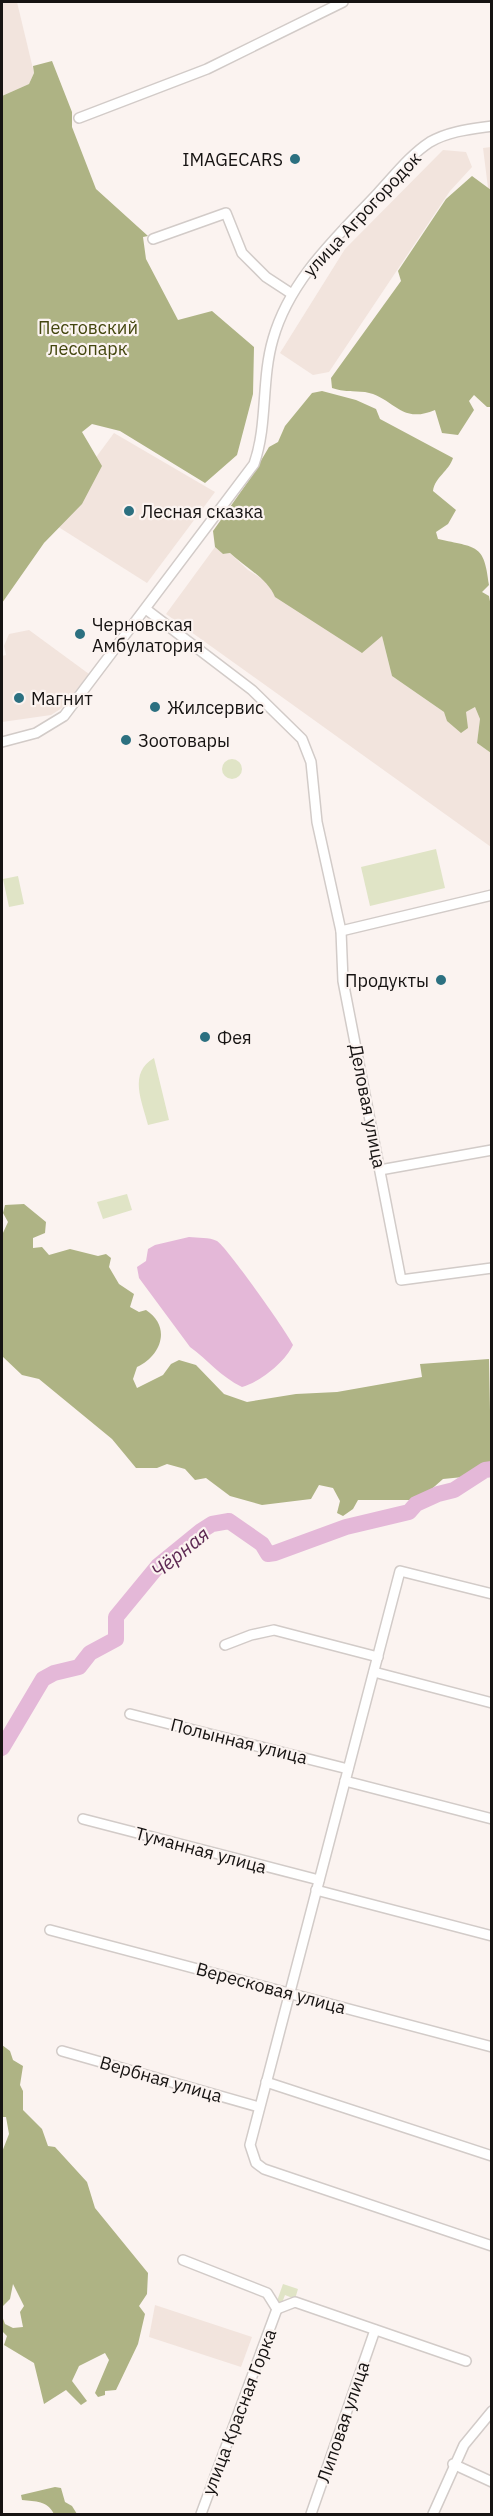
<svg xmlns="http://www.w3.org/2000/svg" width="493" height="2516" font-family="'IBM Plex Sans',sans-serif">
<rect width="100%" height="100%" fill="#fbf3f0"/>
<g fill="#f2e4dd">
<polygon points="2,2 17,2 34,73 29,84 2,96"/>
<polygon points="491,147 491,190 488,188 483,148"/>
<polygon points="443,150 466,152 472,167 450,191 329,372 313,375 280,353 345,249"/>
<polygon points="114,433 215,492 147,583 49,521"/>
<polygon points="215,547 223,554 230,553 248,570 270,584 382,636 392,676 444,712 466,712 475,707 480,719 477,743 491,753 491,847 166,614"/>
<polygon points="29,630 89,674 62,708 51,715 2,722 2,656 6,655 4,646 9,634"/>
<polygon points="155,2305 252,2337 241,2367 149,2337"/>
</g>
<g fill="#e0e4c6">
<circle cx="232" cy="769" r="10"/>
<polygon points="436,849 445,888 370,906 361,867"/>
<polygon points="18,876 24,904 9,907 3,879"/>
<path d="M 154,1058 L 169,1120 L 148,1125 C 142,1101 128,1073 154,1058 Z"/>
<polygon points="127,1194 132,1210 103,1219 97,1202"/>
<polygon points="283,2284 298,2289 295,2299 285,2295 282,2303 277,2301"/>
</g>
<g fill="#aeb384">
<polygon points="52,61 72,112 72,127 96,189 148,236 143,237 146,259 178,320 212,311 254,347 253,394 237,455 205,483 120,431 92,424 82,432 102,466 82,504 44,543 2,603 2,96 29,84 34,73 33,66"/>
<path d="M 472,176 L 491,190 L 491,407 L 487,407 L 474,395 L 469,401 L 474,410 L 458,435 L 442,433 L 435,410 C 400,425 394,397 365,392 C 353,391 344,392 332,388 L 331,378 L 401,281 L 398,271 L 446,199 Z"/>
<path d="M 322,391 L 356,400 L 376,409 L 380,419 L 453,458 C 449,471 435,477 433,491 L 456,510 L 448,524 L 436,532 L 438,539 C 477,548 484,543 489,585 L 482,592 L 489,596 L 491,607 L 491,753 L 477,743 L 480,719 L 475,707 L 466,712 L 468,728 L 461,733 L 447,721 L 444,712 L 392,676 L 382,636 L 362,653 L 275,597 C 268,579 245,567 230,553 L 223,554 L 215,547 L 213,531 L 252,476 L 269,447 L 278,442 L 285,426 L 312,393 Z"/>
<path d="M 24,1204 L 46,1222 L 45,1233 L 33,1238 L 33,1248 L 42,1247 L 49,1255 L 70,1249 L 98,1256 L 106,1254 L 111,1258 L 109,1267 L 119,1284 L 134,1294 L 130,1307 L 139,1312 L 146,1310 C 172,1327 161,1356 137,1367 L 133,1379 L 137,1388 L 163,1375 L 171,1364 L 179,1360 L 196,1365 L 224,1394 L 247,1402 L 296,1394 L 337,1392 L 422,1377 L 420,1364 L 489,1359 L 491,1462 L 463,1477 L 443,1479 L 426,1494 L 410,1500 L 358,1500 L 353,1509 L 343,1516 L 337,1513 L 340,1501 L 333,1488 L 319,1485 L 311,1499 L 262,1505 L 230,1496 L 206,1478 L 195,1480 L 185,1469 L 167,1464 L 157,1468 L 136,1468 L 112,1439 L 39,1379 L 22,1375 L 2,1356 L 2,1235 L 8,1222 L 3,1213 L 5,1205 Z"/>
<polygon points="2,2045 10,2051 13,2060 23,2066 20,2085 23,2091 23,2110 42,2129 48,2146 55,2147 87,2182 95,2208 148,2273 147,2294 139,2306 145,2314 138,2344 116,2390 105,2391 105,2395 98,2397 95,2393 109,2360 105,2353 79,2366 72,2381 87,2401 81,2405 66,2390 44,2404 34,2363 4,2345 7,2336 2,2331 2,2316 5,2324 13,2328 23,2327 20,2312 24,2306 13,2284 10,2299 2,2307 2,2152 9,2134 6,2117 2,2117"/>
<path d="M 55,2487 L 61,2488 L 65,2502 L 72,2506 L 77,2514 L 54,2514 C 47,2500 36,2502 22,2500 L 21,2495 Z"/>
</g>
<path fill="#e4b8d8" d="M 189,1237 C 198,1238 209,1237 217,1241 C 226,1246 289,1335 293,1345 C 285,1362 260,1382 242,1387 C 221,1377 208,1360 190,1347 L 139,1278 L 137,1267 L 146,1261 L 148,1249 L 155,1245 Z"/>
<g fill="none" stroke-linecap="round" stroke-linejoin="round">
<polyline stroke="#e4b8d8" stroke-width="16" points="2,1748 43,1679 54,1673 79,1667 90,1653 116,1639 116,1617 158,1566 201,1531 212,1524 229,1521 262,1544 268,1554 275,1553 346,1527 409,1512 416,1504 438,1494 454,1490 485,1470 492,1469"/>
<defs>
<g id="minor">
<polyline points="79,118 207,69 343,2"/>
<polyline points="153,239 226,213 242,253 266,277 292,294"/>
<polyline points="147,610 252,690 302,739 311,762 317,822 341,931 343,981 401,1280 492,1268"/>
<path d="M 2,742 L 36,733 L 64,716 L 254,464 C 268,424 261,380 273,339 C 290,279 337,237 378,193 C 394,176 410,155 430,142 C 449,131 471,129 492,126"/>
<polyline points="341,931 492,895"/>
<polyline points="380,1170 492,1150"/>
<polyline points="492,1594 400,1571 250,2145 256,2163 264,2169 492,2246"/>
<polyline points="225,1645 251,1635 274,1630 378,1657"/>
<polyline points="374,1672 492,1703"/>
<polyline points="130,1714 348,1769"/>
<polyline points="345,1781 492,1819"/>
<polyline points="83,1819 319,1880"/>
<polyline points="316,1890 492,1936"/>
<polyline points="50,1930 492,2047"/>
<polyline points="62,2051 259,2107"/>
<polyline points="266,2082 492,2156"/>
<polyline points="183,2260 267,2293 277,2309"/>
<polyline points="277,2309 295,2302 466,2361"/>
<polyline points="453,2464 492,2482"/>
<polyline points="201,2514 277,2309"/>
<polyline points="311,2514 375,2330"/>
<polyline points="433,2514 464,2445 492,2411"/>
</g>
</defs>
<use href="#minor" stroke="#d2cbc8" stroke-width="12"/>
<use href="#minor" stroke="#fff" stroke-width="9"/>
</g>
<g fill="#2c7080" stroke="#fbf3f0" stroke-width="2">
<circle cx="295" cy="159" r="6"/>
<circle cx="129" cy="511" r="6"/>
<circle cx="80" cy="634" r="6"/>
<circle cx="19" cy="698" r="6"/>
<circle cx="155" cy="707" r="6"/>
<circle cx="126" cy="740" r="6"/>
<circle cx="441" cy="980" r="6"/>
<circle cx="205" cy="1037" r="6"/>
</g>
<g text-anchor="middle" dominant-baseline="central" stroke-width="4.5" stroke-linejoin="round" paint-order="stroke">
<g font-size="18" fill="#161312" stroke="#fbf3f0" text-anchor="start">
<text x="283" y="159" text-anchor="end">IMAGECARS</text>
<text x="141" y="511">Лесная сказка</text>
<text x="92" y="624">Черновская<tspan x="92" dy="21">Амбулатория</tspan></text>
<text x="31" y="698">Магнит</text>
<text x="167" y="707">Жилсервис</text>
<text x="138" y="740">Зоотовары</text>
<text x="429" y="980" text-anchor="end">Продукты</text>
<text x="217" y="1037">Фея</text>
</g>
<g font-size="18" fill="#161312" stroke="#fbf3f0">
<text transform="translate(362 214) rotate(-47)">улица Агрогородок</text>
<text transform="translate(368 1106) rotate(79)">Деловая улица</text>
<text transform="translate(239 1741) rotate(14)">Полынная улица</text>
<text transform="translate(201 1850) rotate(15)">Туманная улица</text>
<text transform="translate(271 1988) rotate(15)">Вересковая улица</text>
<text transform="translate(161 2079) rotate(16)">Вербная улица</text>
<text transform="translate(239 2412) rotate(-69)">улица Красная Горка</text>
<text transform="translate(343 2422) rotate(-71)">Липовая улица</text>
</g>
<g font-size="18" fill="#43460e" stroke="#fbf3f0">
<text x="88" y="327">Пестовский<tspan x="88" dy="21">лесопарк</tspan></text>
</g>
<g font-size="20" font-style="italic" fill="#5d2852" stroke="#fbf3f0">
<text transform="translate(180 1552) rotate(-39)">Чёрная</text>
</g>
</g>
<rect width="493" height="2516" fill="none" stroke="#161312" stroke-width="6"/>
</svg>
